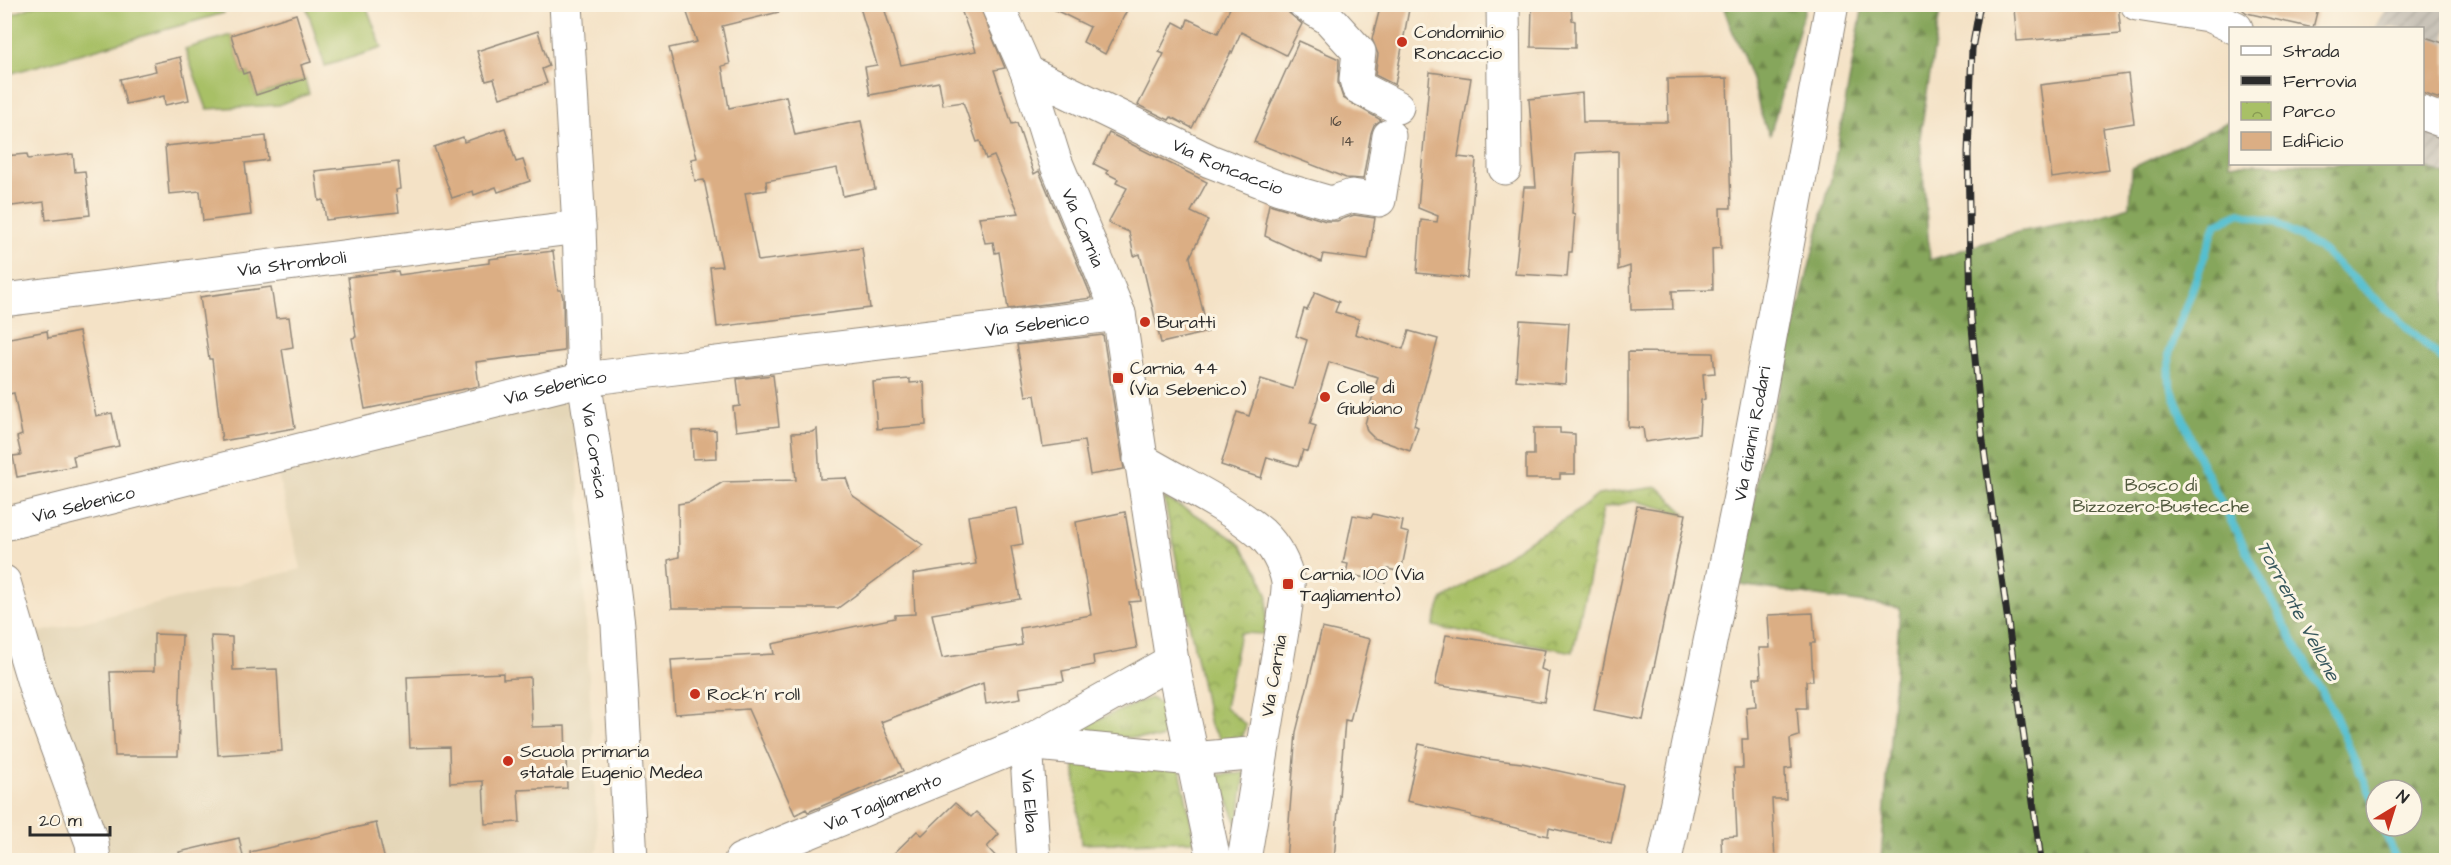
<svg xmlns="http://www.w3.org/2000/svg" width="2451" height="865" font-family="'Architects Daughter',sans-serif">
<defs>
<pattern id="industrial-furrows" width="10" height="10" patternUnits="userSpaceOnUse" patternTransform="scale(1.5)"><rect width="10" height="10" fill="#c9c3b8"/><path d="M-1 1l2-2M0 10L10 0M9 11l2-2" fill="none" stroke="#ada89e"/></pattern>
<pattern id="grass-tufts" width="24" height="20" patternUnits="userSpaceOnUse" patternTransform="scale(1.5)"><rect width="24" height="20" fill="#a8c066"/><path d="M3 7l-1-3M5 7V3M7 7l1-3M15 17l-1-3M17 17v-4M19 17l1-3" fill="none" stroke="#899c54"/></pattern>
<pattern id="forest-firs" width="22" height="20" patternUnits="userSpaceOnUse" patternTransform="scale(1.5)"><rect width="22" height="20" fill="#86a65b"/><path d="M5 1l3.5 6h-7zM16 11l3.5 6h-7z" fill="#6e874b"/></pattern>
<pattern id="park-crowns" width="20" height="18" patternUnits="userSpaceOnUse" patternTransform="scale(1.5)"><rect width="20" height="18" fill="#a8c066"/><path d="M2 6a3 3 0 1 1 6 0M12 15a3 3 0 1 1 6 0" fill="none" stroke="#899c54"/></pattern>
</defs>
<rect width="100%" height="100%" fill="#fcf5e5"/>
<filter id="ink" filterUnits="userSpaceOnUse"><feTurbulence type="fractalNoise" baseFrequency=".0167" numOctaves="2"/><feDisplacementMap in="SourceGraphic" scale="12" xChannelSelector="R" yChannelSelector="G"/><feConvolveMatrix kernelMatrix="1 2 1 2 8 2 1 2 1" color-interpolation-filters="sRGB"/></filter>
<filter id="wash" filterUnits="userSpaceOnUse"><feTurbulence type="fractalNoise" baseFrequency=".008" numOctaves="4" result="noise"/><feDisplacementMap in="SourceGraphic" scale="24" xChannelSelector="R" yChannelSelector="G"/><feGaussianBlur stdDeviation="1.35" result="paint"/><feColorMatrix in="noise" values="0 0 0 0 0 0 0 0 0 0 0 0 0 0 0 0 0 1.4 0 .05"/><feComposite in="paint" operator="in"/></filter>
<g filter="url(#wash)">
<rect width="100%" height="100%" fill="#f4e2c6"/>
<polygon fill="#e4d6b7" points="557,397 575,413 598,849 592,860 111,860 33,634 301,569 276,467"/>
<polygon fill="url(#industrial-furrows)" points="2389,5 2446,5 2446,175 2415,164 2422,164 2422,28 2375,28"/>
<g fill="url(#grass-tufts)" stroke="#6a7648" stroke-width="1.5">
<polygon points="1150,698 1166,706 1172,723 1161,739 1063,734"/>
<polygon points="1245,773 1238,826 1218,775"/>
</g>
<g fill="url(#forest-firs)" stroke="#586843" stroke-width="1.5" fill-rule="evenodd">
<path d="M 1723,5 L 1806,5 L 1770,135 C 1758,115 1758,95 1750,74 C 1742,50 1730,29 1723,5 Z"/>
<path d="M 1863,5 L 1941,5 L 1920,137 L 1930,260 L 2018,232 L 2093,218 L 2130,207 L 2132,168 L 2230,121 L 2230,164 L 2415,164 L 2446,175 L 2446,860 L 1881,860 L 1900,608 L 1741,585 L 1758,473 L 1832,175 ZM 2376,790 L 2412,790 L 2412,826 L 2376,826 Z"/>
</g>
<g fill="url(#park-crowns)" stroke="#6a7648" stroke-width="1.5">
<polygon points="1658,487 1686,514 1635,501 1603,508 1573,652 1433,626 1442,600 1533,538 1571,516 1598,495"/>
<polygon points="1164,498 1207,521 1239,543 1259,573 1268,597 1265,634 1240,633 1225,707 1246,725 1242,739 1224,743 1210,726"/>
<polygon points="1074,760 1180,769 1195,841 1081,844"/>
</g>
<g fill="#a8c066" stroke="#6a7648" stroke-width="1.5">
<polygon points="219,4 224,13 5,75 5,17 36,5"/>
<polygon points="306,5 366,5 382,48 325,66"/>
<polygon points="231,35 243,74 249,72 256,95 305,79 309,94 278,105 207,109 185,49"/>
</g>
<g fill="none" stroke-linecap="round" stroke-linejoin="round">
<g stroke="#54bfd0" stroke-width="8">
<polyline points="2376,808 2333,711 2294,643 2199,459 2170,385 2169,353 2216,224 2240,213 2274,222 2322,250 2446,363"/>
<polyline points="2383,826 2396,860"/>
</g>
</g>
<g id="blocks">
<g fill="#dbae84">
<polygon points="684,4 778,4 779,12 722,26 730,64 722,66 729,108 786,96 795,135 861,121 875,189 843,196 837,168 766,181 767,190 745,193 758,261 862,248 870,308 717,327 710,267 722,266 704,180 695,181 691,159 697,158 669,48 697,42"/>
<polygon points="859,4 883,4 901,65 976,51 959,4 979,4 1005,68 994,70 1012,124 1017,123 1034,174 1039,171 1092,298 1008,309 999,252 995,253 993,242 985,243 979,217 1019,213 994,156 986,159 980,141 977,142 963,102 943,105 939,82 870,95 865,67 877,65"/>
<polygon points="1043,4 1130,4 1105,54 1083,42 1090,27"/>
<polygon points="1232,4 1286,4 1289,13 1302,24 1286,55 1241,32 1232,53 1231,52 1192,128 1171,117 1169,120 1138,105 1164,54 1159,52 1174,22 1185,28 1188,19 1218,33"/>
<polygon points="1381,4 1410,4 1395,85 1375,75 1378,54 1372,39"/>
<polygon points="1532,4 1571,4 1572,20 1575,21 1575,48 1531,47"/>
<polygon points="2067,4 2118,4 2121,33 2017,41 2014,9"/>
<polygon points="2244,4 2319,4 2313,28 2247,13 2243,10"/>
<polygon points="296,14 311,62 301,65 305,79 256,95 249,72 243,74 231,35"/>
<polygon points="538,31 549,66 542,69 547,83 500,98 494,79 486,81 477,51"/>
<polygon points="2422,36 2446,44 2446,101 2422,93"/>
<polygon points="1299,41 1339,59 1338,83 1343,98 1381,120 1374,125 1371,133 1363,179 1346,178 1254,142"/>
<polygon points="180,57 189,100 165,105 164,96 126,104 120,79 156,71 154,63"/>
<polygon points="1430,72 1471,78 1458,157 1476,159 1467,278 1417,273 1421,220 1437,222 1438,216 1418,208"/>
<polygon points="2128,74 2134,123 2103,128 2109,170 2052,178 2040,85"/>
<polygon points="1727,78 1731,208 1720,208 1721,248 1712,249 1713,290 1672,291 1673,309 1631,310 1630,266 1618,270 1618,151 1576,153 1572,213 1575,214 1572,252 1569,252 1567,277 1515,274 1524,187 1536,187 1529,99 1582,93 1583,122 1668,122 1667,79"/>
<polygon points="505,128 516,162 523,160 530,181 498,192 496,187 474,195 473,191 452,198 434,147 463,137 464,142"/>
<polygon points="1109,133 1207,182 1191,212 1208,220 1190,257 1208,332 1161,343 1140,254 1134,256 1129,232 1108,223 1127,188 1116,183 1118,179 1106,173 1108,171 1094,164"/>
<polygon points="266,136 268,160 245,163 251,215 203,221 200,191 169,194 165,146"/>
<polygon points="27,154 28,159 73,154 75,172 85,171 90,215 46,220 44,202 4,207 4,156"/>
<polygon points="398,162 401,189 396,190 399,212 326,220 323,200 319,201 315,171"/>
<polygon points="1269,204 1326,221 1337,221 1354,215 1375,218 1368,260 1323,254 1321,262 1265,236 1267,225 1265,224"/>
<polygon points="553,251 558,290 561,290 563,298 564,351 476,362 479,386 365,409 352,338 356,337 348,277 398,271 399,275 489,263 489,259"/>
<polygon points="271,287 276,318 289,317 293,347 282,349 295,428 222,441 212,359 209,359 200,297"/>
<polygon points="1315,292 1339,302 1335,312 1359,319 1355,334 1403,349 1409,331 1438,339 1414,425 1418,427 1410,451 1374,438 1367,431 1365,424 1378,377 1329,362 1310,424 1316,426 1308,452 1303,450 1298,466 1267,457 1261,478 1221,465 1237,412 1249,416 1261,379 1293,389 1307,340 1296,336 1304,309 1307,310"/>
<polygon points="1520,320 1569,323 1565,384 1516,380"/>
<polygon points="47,331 48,338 79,332 96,416 112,413 119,446 73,456 75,466 17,477 13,456 21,455 17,437 22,435 14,393 4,395 4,339"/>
<polygon points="1103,335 1124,469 1090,475 1084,441 1043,447 1035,395 1026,396 1017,345"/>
<polygon points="1628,352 1713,353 1715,373 1703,374 1705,399 1701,400 1699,434 1645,442 1643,428 1628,427"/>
<polygon points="773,375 779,426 736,431 733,407 740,406 737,379"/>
<polygon points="910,379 910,383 924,382 926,425 877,429 873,382"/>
<polygon points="1534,428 1560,428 1560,433 1575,434 1575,474 1560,474 1560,479 1526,479 1526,455 1534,455"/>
<polygon points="817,429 820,479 846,478 852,495 923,545 838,608 672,608 668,560 679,557 678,504 690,502 723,482 796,480 792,433 812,432"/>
<polygon points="716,430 717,458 693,459 692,431"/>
<polygon points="1637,506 1686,514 1643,720 1594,710"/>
<polygon points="1017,508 1023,544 1011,546 1020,599 932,614 942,658 1022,645 1020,628 1091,615 1076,522 1125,512 1141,601 1129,602 1137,648 1093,656 1094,665 1062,671 1064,681 1019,688 1021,698 986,704 983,683 881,722 903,771 808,812 806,809 795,815 748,709 675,714 671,660 774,654 772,644 895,618 895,615 915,614 913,574 976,564 968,516"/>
<polygon points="1373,514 1403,521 1401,531 1409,533 1401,572 1388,569 1385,582 1346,574 1348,564 1343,563 1353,515 1371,518"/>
<polygon points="1813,613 1815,643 1811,643 1813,681 1806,681 1807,708 1797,708 1799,736 1790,739 1792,768 1785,769 1786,799 1772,799 1775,861 1722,861 1721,837 1737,836 1734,768 1743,768 1742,739 1748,739 1746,707 1756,706 1754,678 1761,678 1759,648 1770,648 1768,615"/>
<polygon points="1322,628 1370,639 1350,721 1345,720 1334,861 1286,861 1296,732"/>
<polygon points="154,634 182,635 178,756 115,756 110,672 154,671"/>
<polygon points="1446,635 1545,650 1541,669 1549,672 1544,702 1435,685"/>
<polygon points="211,636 232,637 233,670 277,669 282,751 218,755"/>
<polygon points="503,673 503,679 530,677 532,727 565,726 567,788 518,790 520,822 485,824 483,781 450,783 449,747 410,748 407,677"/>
<polygon points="1419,744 1487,759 1522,763 1623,785 1611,842 1549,828 1548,836 1471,817 1471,815 1407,801"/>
<polygon points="955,803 971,817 976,812 999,834 987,847 1000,861 886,861 917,831 922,835"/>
<polygon points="376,823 385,861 251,861 250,852"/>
<polygon points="239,838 244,861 180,861 179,852"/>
</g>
</g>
</g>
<g filter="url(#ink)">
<use href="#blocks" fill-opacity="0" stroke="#908678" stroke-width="1.5"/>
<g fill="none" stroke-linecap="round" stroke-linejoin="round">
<defs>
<g id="minor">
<path id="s1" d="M 566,4 L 579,227 L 584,379 L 604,513 L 618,625 L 631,860"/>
<path id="s2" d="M 997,4 L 1027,72 L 1054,158 L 1119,314 L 1172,661 L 1214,860"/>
<polyline points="1305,4 1328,18 1359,52 1356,79 1358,87 1397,107"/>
<polyline points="1503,4 1505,168"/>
<polyline points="2137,4 2208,15 2236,28"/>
<path id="s3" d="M 1027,72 L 1210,161 L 1279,188 L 1331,203 L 1352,196 L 1379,200 L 1389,136"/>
<polyline points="2422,113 2446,122"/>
<path id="s4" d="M 4,300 L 579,227"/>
<path d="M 1140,459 C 1178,482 1229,505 1262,534 C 1275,546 1285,565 1288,582 C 1289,593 1285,607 1284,619 L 1244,860"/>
<path id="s5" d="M 4,524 L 584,379 L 1119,314"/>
<polyline points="4,582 37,693 92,843 94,860"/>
<polyline points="1026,743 1192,759 1261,753"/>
<path id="s6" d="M 1026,743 L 1034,860"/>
<path id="s7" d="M 741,860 L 1026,743 L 1172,661"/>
<path id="s8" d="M 1665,860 L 1743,482 L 1832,4"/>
</g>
</defs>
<use href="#minor" stroke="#908678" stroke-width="35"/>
<use href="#minor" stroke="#fff" stroke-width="33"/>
<defs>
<polyline id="rail" points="1980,4 1972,49 1968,153 1971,317 1983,442 2041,860"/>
</defs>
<use href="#rail" stroke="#2b2b2b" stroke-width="7"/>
<use href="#rail" stroke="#fcf5e5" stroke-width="4.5" stroke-dasharray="14" stroke-linecap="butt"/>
</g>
</g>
<g fill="#c8321e" stroke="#fcf5e5" stroke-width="2">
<circle cx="1402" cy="42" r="6"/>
<circle cx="1145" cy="322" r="6"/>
<rect x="1112" y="372" width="12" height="12" rx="3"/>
<circle cx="1325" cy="397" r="6"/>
<rect x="1282" y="578" width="12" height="12" rx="3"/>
<circle cx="695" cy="694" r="6"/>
<circle cx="508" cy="761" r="6"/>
</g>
<g text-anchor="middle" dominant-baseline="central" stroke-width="6" stroke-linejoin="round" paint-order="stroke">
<g font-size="15" fill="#574c41">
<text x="1336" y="121">16</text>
<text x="1348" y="141">14</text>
</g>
<g font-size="18" fill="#2b2b2b" stroke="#fcf5e5" text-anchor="start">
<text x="1414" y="32">Condominio<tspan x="1414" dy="21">Roncaccio</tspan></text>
<text x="1157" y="322">Buratti</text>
<text x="1130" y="368">Carnia, 44<tspan x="1130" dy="21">(Via Sebenico)</tspan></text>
<text x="1337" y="387">Colle di<tspan x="1337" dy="21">Giubiano</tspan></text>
<text x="1300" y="574">Carnia, 100 (Via<tspan x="1300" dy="21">Tagliamento)</tspan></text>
<text x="707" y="694">Rock'n' roll</text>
<text x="520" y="751">Scuola primaria<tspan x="520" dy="21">statale Eugenio Medea</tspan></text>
</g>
<g font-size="18" fill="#2b2b2b" stroke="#fcf5e5">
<text stroke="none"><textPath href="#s3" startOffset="222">Via Roncaccio</textPath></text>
<text stroke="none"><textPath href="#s2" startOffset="240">Via Carnia</textPath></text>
<text stroke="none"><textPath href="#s4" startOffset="290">Via Stromboli</textPath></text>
<text stroke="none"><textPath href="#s5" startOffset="1054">Via Sebenico</textPath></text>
<text stroke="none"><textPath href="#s5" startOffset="568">Via Sebenico</textPath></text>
<text stroke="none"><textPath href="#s8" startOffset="435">Via Gianni Rodari</textPath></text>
<text stroke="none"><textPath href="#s1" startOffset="448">Via Corsica</textPath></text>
<text stroke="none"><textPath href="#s5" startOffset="82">Via Sebenico</textPath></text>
<text transform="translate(1274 676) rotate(-80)">Via Carnia</text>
<text stroke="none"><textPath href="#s7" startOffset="153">Via Tagliamento</textPath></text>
<text stroke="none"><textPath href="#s6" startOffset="58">Via Elba</textPath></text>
</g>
<g font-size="18" fill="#50583d" stroke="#fcf5e5">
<text x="2161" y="485">Bosco di<tspan x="2161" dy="21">Bizzozero-Bustecche</tspan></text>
</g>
<g font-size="20" font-style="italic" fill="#37575d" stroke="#fcf5e5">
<text transform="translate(2298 611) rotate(62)">Torrente Vellone</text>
</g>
</g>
<rect width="2451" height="865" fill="none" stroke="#fcf5e5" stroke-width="24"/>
<rect x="2229" y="27" width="195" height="138" fill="#fcf5e5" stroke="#a8a49b" stroke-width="1.5"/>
<rect x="2241" y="46" width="30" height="9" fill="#ffffff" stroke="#a8a49b" stroke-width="1.5"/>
<text x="2283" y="57" font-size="18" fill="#2b2b2b">Strada</text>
<rect x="2241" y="76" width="30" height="9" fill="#2b2b2b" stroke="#a8a49b" stroke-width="1.5"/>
<text x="2283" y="87" font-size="18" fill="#2b2b2b">Ferrovia</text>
<rect x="2241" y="102" width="30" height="18" fill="url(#park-crowns)" stroke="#a8a49b" stroke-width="1.5"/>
<text x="2283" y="117" font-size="18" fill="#2b2b2b">Parco</text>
<rect x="2241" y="132" width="30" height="18" fill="#dbae84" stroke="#a8a49b" stroke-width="1.5"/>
<text x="2283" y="147" font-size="18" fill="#2b2b2b">Edificio</text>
<g transform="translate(2394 808) rotate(38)"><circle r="28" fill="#fcf5e5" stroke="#a8a49b" stroke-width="1.5"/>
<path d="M0-4.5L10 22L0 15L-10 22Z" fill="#c8321e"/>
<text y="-9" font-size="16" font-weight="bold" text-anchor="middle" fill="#2b2b2b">N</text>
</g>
<path d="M30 826v9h80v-9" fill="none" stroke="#2b2b2b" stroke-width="3"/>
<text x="39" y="826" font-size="18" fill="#2b2b2b" stroke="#fcf5e5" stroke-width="4.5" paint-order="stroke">20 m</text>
</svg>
